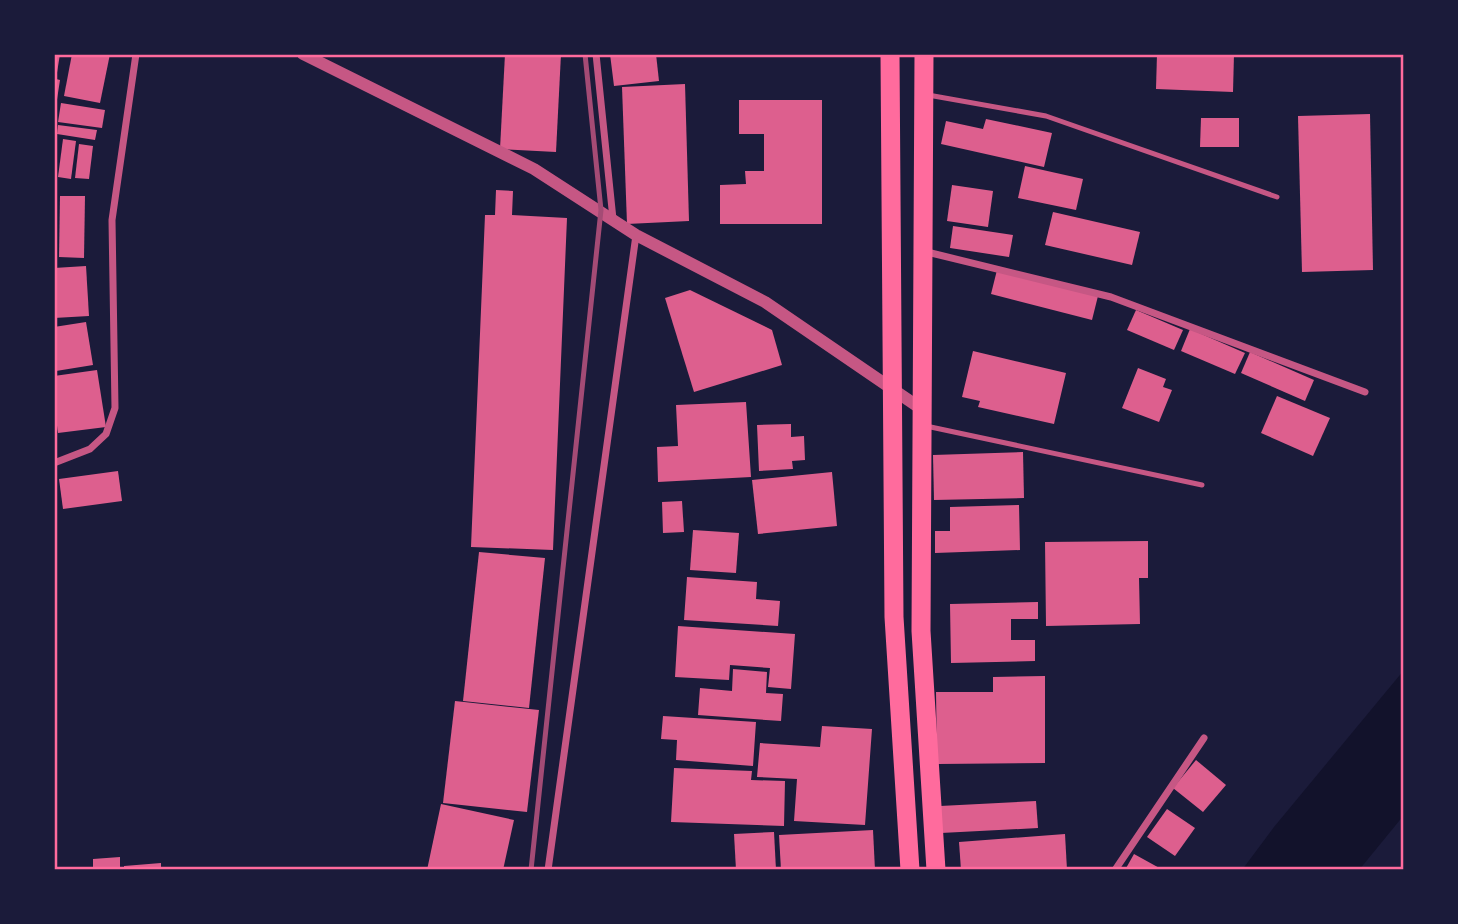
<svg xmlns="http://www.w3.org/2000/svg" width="1458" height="924" font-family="Lora,serif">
<rect width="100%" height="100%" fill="#1b1b3a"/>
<polygon fill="#12122b" points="1404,670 1404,815 1359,870 1242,870 1274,827"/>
<g fill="#dd5f8e">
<polygon points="54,54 60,54 56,79 60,80 56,106"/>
<polygon points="72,54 110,54 100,103 64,96"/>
<polygon points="505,54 561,54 556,152 500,149"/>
<polygon points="610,54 656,54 659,81 614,86"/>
<polygon points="1157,54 1234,54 1233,92 1156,89"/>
<polygon points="685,84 689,221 627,224 622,87"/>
<polygon points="739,100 822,100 822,224 720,224 720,185 746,184 745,171 764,171 764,134 739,134"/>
<polygon points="61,103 105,110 102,128 58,122"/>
<polygon points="1370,114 1373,270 1302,272 1298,116"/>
<polygon points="1201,118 1239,118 1239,147 1200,147"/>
<polygon points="986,119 1052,133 1044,167 941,144 946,121 983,129"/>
<polygon points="58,125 97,130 95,140 57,134"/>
<polygon points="63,139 76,141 71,179 58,177"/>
<polygon points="79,144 93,146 89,179 75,178"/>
<polygon points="1025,166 1083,179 1076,210 1018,198"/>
<polygon points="952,185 993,191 988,227 947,221"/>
<polygon points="496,190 513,191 512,215 567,218 553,550 471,547 485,215 495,215"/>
<polygon points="60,196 85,196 84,258 59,257"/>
<polygon points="1053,212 1140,232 1132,265 1045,245"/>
<polygon points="953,226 1013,235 1009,257 950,248"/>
<polygon points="86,266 89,316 54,318 54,268"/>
<polygon points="997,270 1098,296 1092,320 991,294"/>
<polygon points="690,290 772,330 782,365 694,392 665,298"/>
<polygon points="1136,310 1183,330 1174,350 1127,330"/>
<polygon points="86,322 93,365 56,371 54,327"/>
<polygon points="1190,329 1245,353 1235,374 1181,351"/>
<polygon points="973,351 1066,373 1054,424 978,407 980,401 962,397"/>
<polygon points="1250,352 1314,380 1305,401 1241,373"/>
<polygon points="1138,368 1166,379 1163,387 1172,390 1159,422 1122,408"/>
<polygon points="97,370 106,427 58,433 54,404 54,376"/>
<polygon points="1277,396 1330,418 1313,456 1261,433"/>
<polygon points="746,402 751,477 658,482 657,447 678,446 676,405"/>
<polygon points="791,424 791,437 804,436 805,460 792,461 793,469 759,471 757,425"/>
<polygon points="1023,452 1024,498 934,500 933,455"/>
<polygon points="118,471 122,501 63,509 59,479"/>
<polygon points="832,472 837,526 758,534 752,480"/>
<polygon points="682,501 684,532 663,533 662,502"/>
<polygon points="1019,505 1020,550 935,553 935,531 950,531 950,507"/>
<polygon points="693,530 739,533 736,573 690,570"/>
<polygon points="1148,541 1148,578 1139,578 1140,624 1046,626 1045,542"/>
<polygon points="479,552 545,558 529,708 463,701"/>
<polygon points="687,577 757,582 756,599 780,601 778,626 684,620"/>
<polygon points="1038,602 1038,619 1011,619 1011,640 1035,640 1035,661 951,663 950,604"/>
<polygon points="678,626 795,634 791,689 768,687 770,668 730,665 729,680 675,677"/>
<polygon points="733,669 767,672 766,693 783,694 781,721 698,715 700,688 732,691"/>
<polygon points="1045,676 1045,763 937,764 936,692 993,692 993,677"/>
<polygon points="455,701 539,710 527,812 443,803"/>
<polygon points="663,716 756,722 753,766 676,760 677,740 661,739"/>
<polygon points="822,726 872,729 865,825 794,821 797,779 757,777 760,743 820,747"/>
<polygon points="1196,760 1226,785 1203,812 1173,788"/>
<polygon points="674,768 752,771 751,780 785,781 784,826 671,822"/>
<polygon points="1036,801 1038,828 941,833 940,806"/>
<polygon points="441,804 514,820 503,870 427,870"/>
<polygon points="1167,809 1195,828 1175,856 1147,837"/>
<polygon points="873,830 875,870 781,870 779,835"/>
<polygon points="774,832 776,870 736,870 734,834"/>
<polygon points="1065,834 1067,870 961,870 959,842"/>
<polygon points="1134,854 1163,870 1125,870"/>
<polygon points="120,857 120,870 93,870 93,859"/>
<polygon points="161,863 161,870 124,870 124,866"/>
</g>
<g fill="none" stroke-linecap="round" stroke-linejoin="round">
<g stroke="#c65784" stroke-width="5">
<polyline points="928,95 1046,116 1277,197"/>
<polyline points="926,426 1202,485"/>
</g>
<g stroke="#c65784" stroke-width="7">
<polyline points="596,54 613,219"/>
<polyline points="923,251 1111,297 1365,392"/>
<polyline points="54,463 90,449 106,434 115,408 112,220 136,54"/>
<polyline points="548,870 636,235"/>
<polyline points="1115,870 1204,738"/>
</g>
<polyline stroke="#c65784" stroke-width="12" points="303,54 534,169 636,235 765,302 923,410"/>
<g stroke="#ff6b9d" stroke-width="19">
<polyline points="890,54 894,617 910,870"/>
<polyline points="924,54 921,631 936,870"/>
</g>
<polyline stroke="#a44b75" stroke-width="5" points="531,870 601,210 585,54"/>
</g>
<rect width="1458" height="924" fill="none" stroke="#1b1b3a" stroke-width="112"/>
<rect x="56" y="56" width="1346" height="812" fill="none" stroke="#ff6b9d" stroke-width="2.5"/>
</svg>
